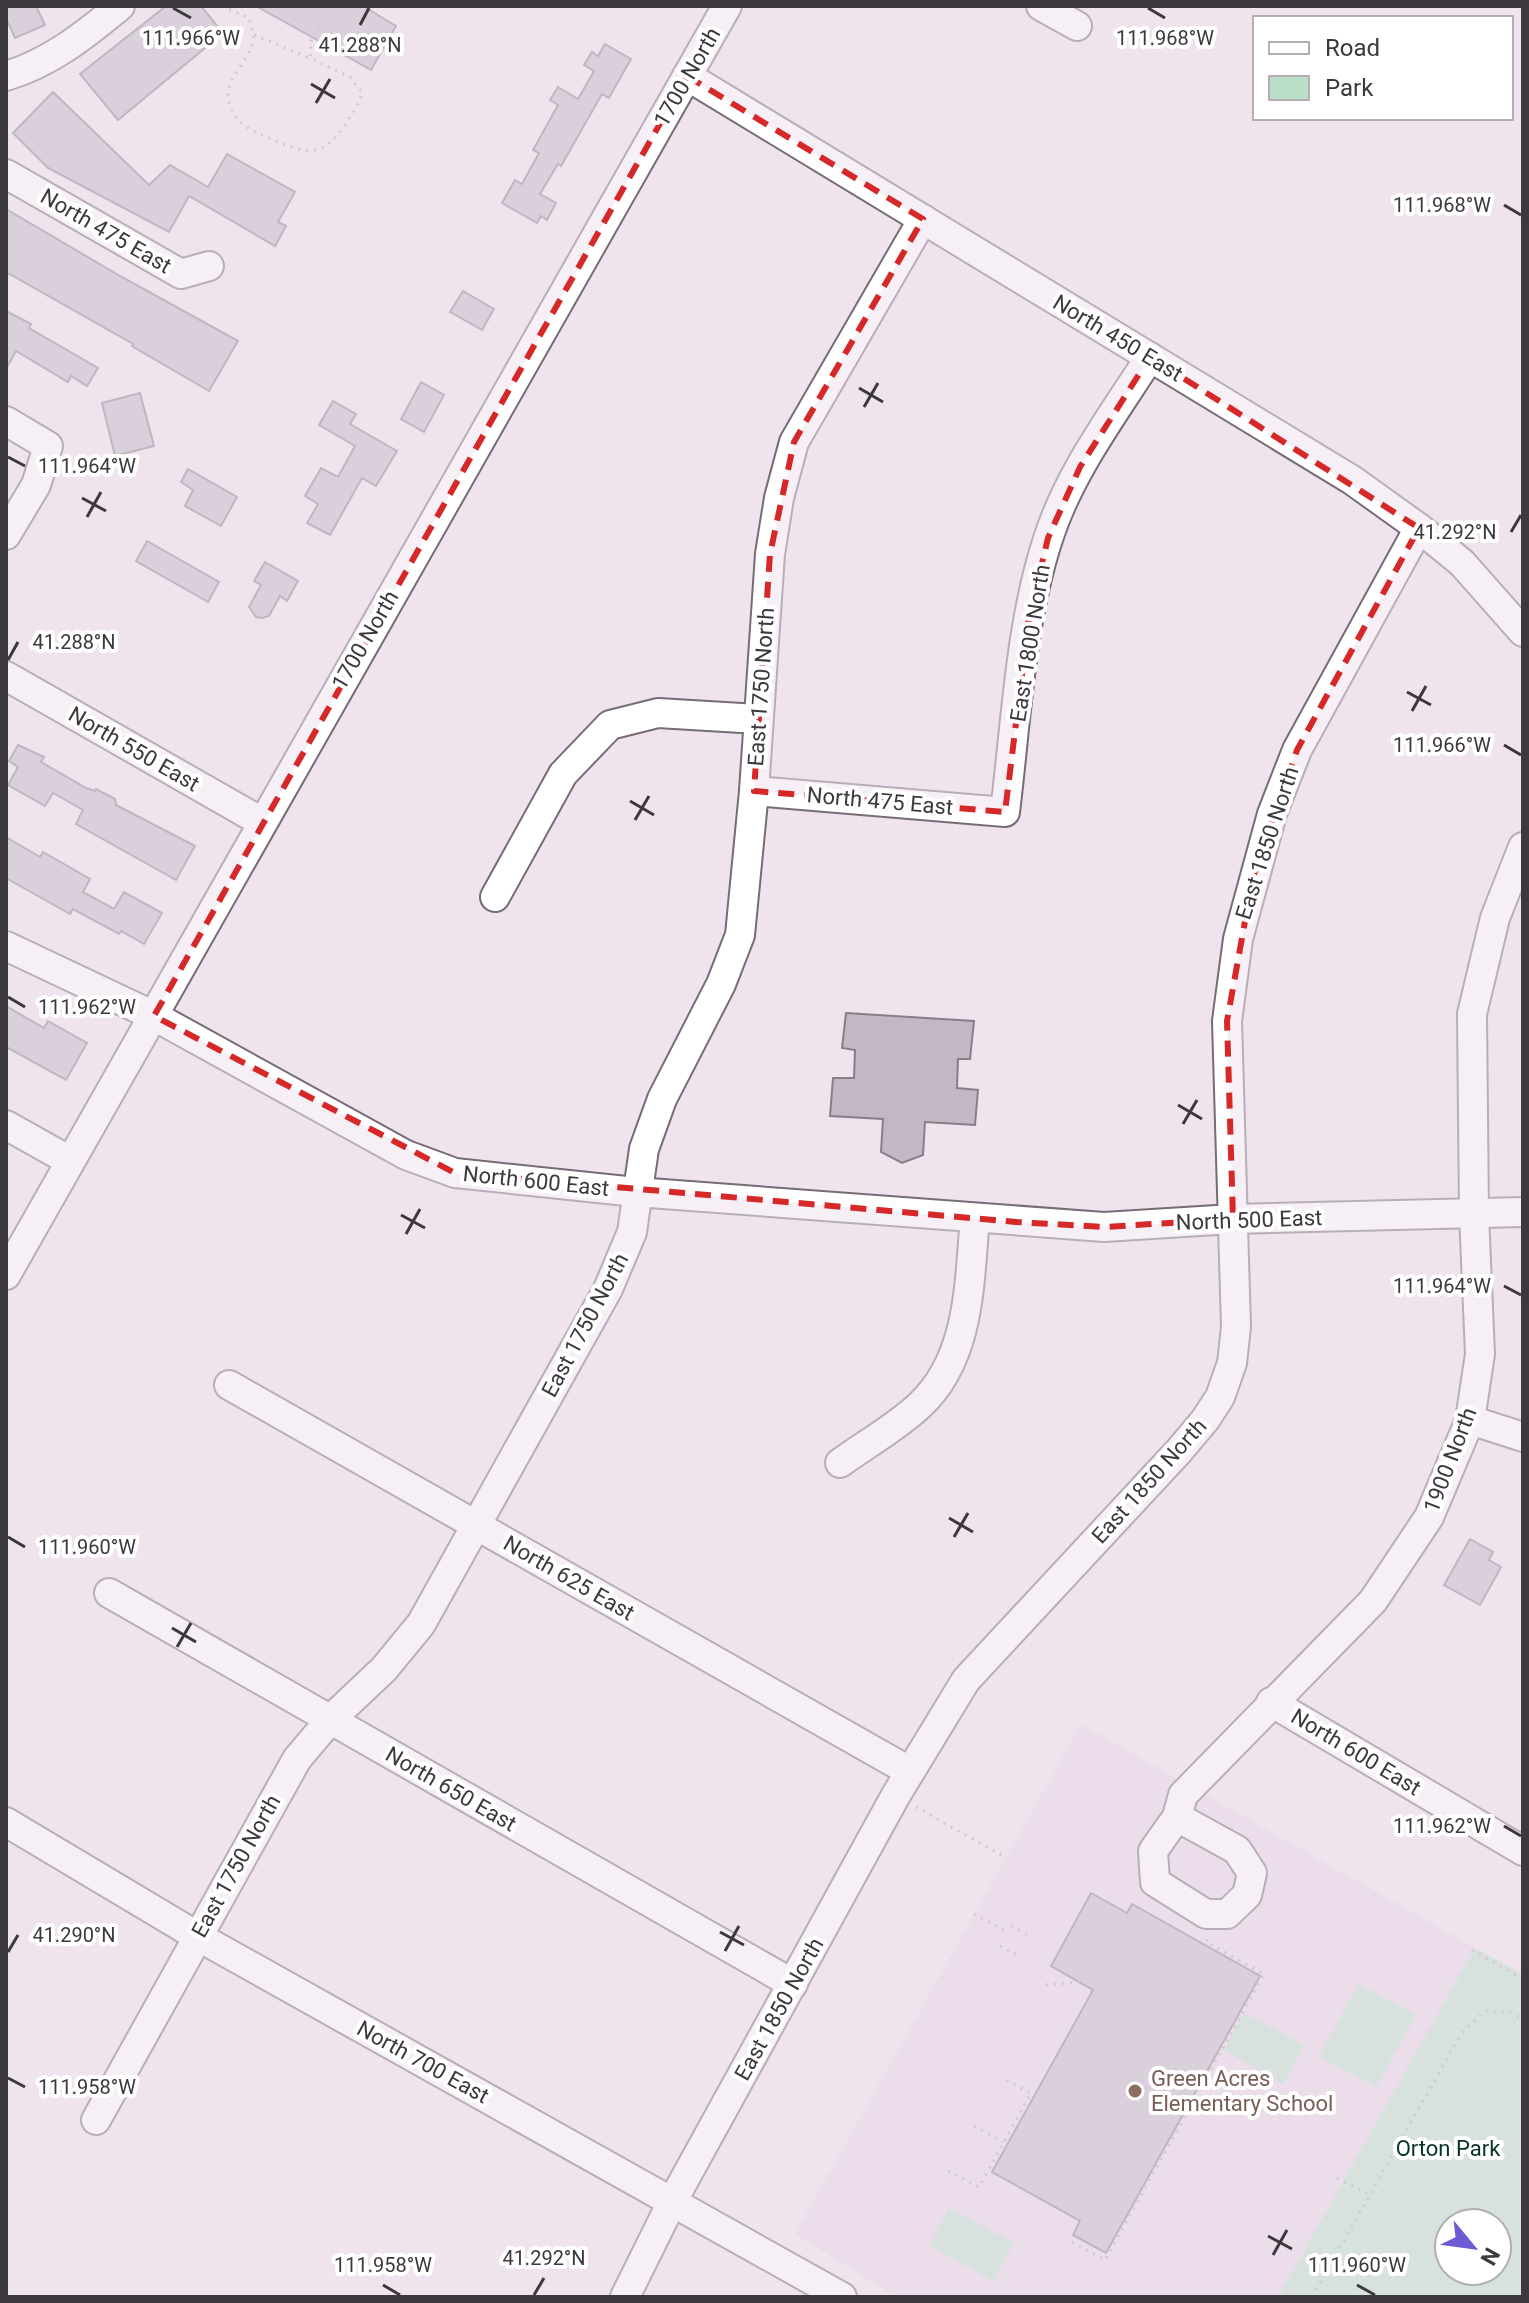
<svg xmlns="http://www.w3.org/2000/svg" width="1529" height="2303" font-family="Roboto,sans-serif">
<rect width="100%" height="100%" fill="#efe3ee"/>
<polygon fill="#e6d4e5" points="1081,1724 1475,1948 1278,2297 896,2297 795,2234"/>
<g fill="#badec8" fill-rule="evenodd">
<path d="M 1475,1948 L 1523,1974 L 1523,2297 L 1278,2297 ZM 1449,2223 L 1497,2223 L 1497,2271 L 1449,2271 Z"/>
<polygon points="1359,1984 1416,2015 1376,2087 1319,2056"/>
<polygon points="1244,2013 1304,2045 1283,2084 1224,2050"/>
<polygon points="949,2208 1014,2243 993,2281 929,2245"/>
</g>
<g fill="#c1b8c4" stroke="#877e89" stroke-width="2">
<polygon points="6,6 36,6 45,25 15,38 6,18"/>
<polygon points="166,6 201,6 223,33 118,120 80,74"/>
<polygon points="256,6 363,6 396,26 371,70"/>
<polygon points="605,44 631,59 609,98 602,94 561,166 558,164 540,194 556,203 547,220 541,216 537,223 502,203 515,180 522,184 539,153 533,150 558,105 550,100 558,87 578,99 594,71 584,65 592,52 598,56"/>
<polygon points="53,92 149,185 170,165 208,187 227,154 295,192 278,222 286,226 275,246 189,196 169,232 48,168 13,133"/>
<polygon points="6,209 120,276 238,341 209,391 132,346 133,344 6,272"/>
<polygon points="463,291 494,309 482,330 450,312"/>
<polygon points="6,311 31,324 29,328 98,368 87,386 71,376 68,382 16,351 6,369"/>
<polygon points="421,382 444,395 424,432 401,419"/>
<polygon points="140,393 154,446 115,456 102,403"/>
<polygon points="333,401 356,414 350,424 397,451 376,486 362,478 330,535 307,523 318,504 305,496 321,468 338,477 355,446 319,425"/>
<polygon points="188,469 237,497 221,526 185,506 193,490 181,482"/>
<polygon points="147,541 219,582 208,602 136,561"/>
<polygon points="265,562 298,581 287,601 280,596 269,616 262,618 256,617 249,607 261,585 254,581"/>
<polygon points="18,745 44,757 41,762 86,788 95,791 96,789 115,799 116,805 195,846 176,880 76,824 83,810 53,793 45,806 8,785 18,767 9,761"/>
<polygon points="6,837 40,857 43,852 90,879 83,892 114,909 124,892 162,913 144,944 121,931 119,934 73,909 70,914 6,878"/>
<polygon points="6,1006 44,1028 48,1021 87,1043 66,1080 6,1047"/>
<polygon points="846,1013 974,1021 970,1059 958,1059 957,1088 978,1090 975,1125 925,1122 923,1155 902,1163 881,1152 883,1119 830,1116 833,1078 854,1078 855,1050 842,1048"/>
<polygon points="1470,1539 1493,1552 1489,1560 1501,1567 1480,1605 1444,1585"/>
<polygon points="1091,1893 1127,1913 1132,1904 1260,1976 1106,2253 1073,2235 1080,2221 992,2172 1093,1990 1051,1966"/>
</g>
<g fill="none" stroke-linecap="round" stroke-linejoin="round">
<defs>
<g id="minor">
<polyline points="1041,6 1077,26"/>
<path d="M 6,76 C 50,63 85,35 120,6"/>
<polyline points="687,76 1352,480 1419,528 1462,563 1523,632"/>
<polyline points="6,174 181,274 209,266"/>
<polyline points="6,421 48,446 36,485 6,535"/>
<polyline points="6,676 262,822"/>
<path d="M 754,791 L 1005,812 C 1016,723 1020,624 1048,539 C 1069,473 1113,415 1150,357"/>
<polyline points="495,897 563,774 610,725 658,713 758,719"/>
<polyline points="6,946 154,1016 406,1155 455,1173 636,1192 1104,1227 1233,1219 1523,1212"/>
<polyline points="6,1125 70,1161"/>
<polyline points="6,1275 727,6"/>
<polyline points="229,1385 909,1771"/>
<polyline points="1470,1420 1523,1437"/>
<path d="M 840,1463 C 866,1444 897,1427 920,1405 C 971,1357 969,1282 975,1218"/>
<polyline points="109,1593 793,1984"/>
<polyline points="1271,1702 1523,1851"/>
<polyline points="1177,1817 1237,1850 1252,1873 1247,1895 1227,1914 1206,1914 1155,1882 1153,1851 1177,1817 1183,1795 1373,1601 1429,1517 1470,1420 1480,1354 1474,1214 1472,1014 1495,918 1523,847"/>
<polyline points="6,1822 197,1936 842,2297"/>
<polyline points="96,2120 297,1759 330,1720 384,1669 421,1624 608,1289 632,1232 644,1149 662,1099 721,984 740,935 754,791 770,554 779,498 794,442 923,219"/>
<polyline points="625,2297 672,2202 896,1795 966,1680 1178,1452 1205,1420 1220,1397 1232,1363 1236,1327 1227,1021 1238,939 1272,814 1297,750 1419,528"/>
</g>
</defs>
<use href="#minor" stroke="#766c76" stroke-width="32"/>
<g stroke="#b1a7b0" stroke-width="3" stroke-dasharray="2 6" stroke-linecap="butt">
<path d="M 222,6 L 249,18 C 251,26 255,34 253,42 C 247,67 218,80 232,111 C 237,123 254,132 266,137 C 301,152 321,162 345,125 C 352,114 360,104 362,92 L 350,77 L 310,58 L 312,50 L 309,45 L 329,6"/>
<polyline points="254,35 310,58"/>
<polyline points="916,1807 1003,1856"/>
<polyline points="974,1914 1008,1932"/>
<polyline points="1011,1926 1031,1937"/>
<polyline points="1000,1946 1020,1956"/>
<polyline points="1472,1950 1523,1979"/>
<polyline points="1046,1985 1080,1982"/>
<polyline points="974,2126 1003,2142"/>
<polyline points="948,2171 979,2187 1031,2093 1002,2078"/>
<polyline points="1337,2178 1370,2195"/>
<polyline points="1072,2242 1105,2260 1264,1974 1206,1942 1209,1936"/>
<polyline points="1312,2297 1461,2034 1485,2011 1509,2012 1523,2019"/>
</g>
<use href="#minor" stroke="#fff" stroke-width="28"/>
</g>
<path d="M0 0H1529V2303H0ZM 687,76 L 923,219 L 794,442 L 770,554 L 754,791 L 1005,812 L 1029,618 L 1048,538 L 1080,467 L 1150,357 L 1419,528 L 1297,750 L 1253,877 L 1227,1021 L 1233,1219 L 1104,1227 L 1016,1222 L 455,1173 L 154,1016 Z" fill="#efe3ee" fill-opacity=".55" fill-rule="evenodd"/>
<path fill="none" stroke="#d62828" stroke-width="6" stroke-dasharray="16 10" stroke-linejoin="round" d="M 687,76 L 923,219 L 794,442 L 770,554 L 754,791 L 1005,812 L 1029,618 L 1048,538 L 1080,467 L 1150,357 L 1419,528 L 1297,750 L 1253,877 L 1227,1021 L 1233,1219 L 1104,1227 L 1016,1222 L 455,1173 L 154,1016 Z"/>
<path fill="none" stroke="#3d383d" stroke-width="3" d="M 173,8 L 191,18M 1148,8 L 1165,18M 360,25 L 369,8M 311,84 L 335,98M 316,103 L 330,79M 1504,205 L 1521,215M 859,388 L 883,402M 864,407 L 878,383M 8,457 L 25,466M 82,498 L 106,511M 87,517 L 101,492M 1511,532 L 1521,515M 8,660 L 18,642M 1407,692 L 1431,705M 1412,711 L 1426,686M 1504,745 L 1521,755M 630,801 L 654,815M 635,820 L 649,796M 8,997 L 25,1007M 1178,1105 L 1202,1119M 1183,1124 L 1197,1100M 401,1215 L 425,1228M 406,1234 L 420,1209M 1504,1286 L 1521,1295M 949,1518 L 973,1532M 8,1537 L 25,1547M 954,1537 L 968,1513M 172,1628 L 196,1642M 177,1647 L 191,1623M 1504,1826 L 1521,1836M 720,1932 L 744,1945M 725,1951 L 739,1926M 8,1952 L 18,1935M 8,2078 L 25,2087M 1268,2236 L 1292,2249M 1273,2255 L 1287,2230M 383,2285 L 400,2295M 1357,2285 L 1375,2295M 534,2295 L 544,2278"/>
<circle fill="#8d6e63" stroke="#fff" stroke-width="3" cx="1135" cy="2091" r="8"/>
<g text-anchor="middle" dominant-baseline="central" stroke-width="8" stroke-linejoin="round" paint-order="stroke">
<g font-size="22" fill="#3d383d" stroke="#fff">
<text transform="translate(687 77) rotate(-60)">1700 North</text>
<text transform="translate(106 231) rotate(30)">North 475 East</text>
<text transform="translate(1118 338) rotate(31)">North 450 East</text>
<text transform="translate(365 640) rotate(-60)">1700 North</text>
<text transform="translate(1030 643) rotate(-81)">East 1800 North</text>
<text transform="translate(761 687) rotate(-86)">East 1750 North</text>
<text transform="translate(134 749) rotate(30)">North 550 East</text>
<text transform="translate(880 801) rotate(5)">North 475 East</text>
<text transform="translate(1267 843) rotate(-72)">East 1850 North</text>
<text transform="translate(536 1181) rotate(6)">North 600 East</text>
<text transform="translate(1249 1220) rotate(-2)">North 500 East</text>
<text transform="translate(585 1325) rotate(-62)">East 1750 North</text>
<text transform="translate(1450 1460) rotate(-69)">1900 North</text>
<text transform="translate(1149 1481) rotate(-48)">East 1850 North</text>
<text transform="translate(569 1578) rotate(30)">North 625 East</text>
<text transform="translate(1356 1752) rotate(31)">North 600 East</text>
<text transform="translate(451 1789) rotate(30)">North 650 East</text>
<text transform="translate(236 1866) rotate(-61)">East 1750 North</text>
<text transform="translate(779 2009) rotate(-61)">East 1850 North</text>
<text transform="translate(423 2062) rotate(29)">North 700 East</text>
</g>
<g font-size="22" fill="#785e54" stroke="#fff" text-anchor="start">
<text x="1151" y="2078">Green Acres<tspan x="1151" dy="25">Elementary School</tspan></text>
</g>
<g font-size="22" fill="#04341f" stroke="#fff">
<text x="1448" y="2148">Orton Park</text>
</g>
</g>
<g font-size="20" text-anchor="middle" fill="#3d383d" stroke="#fff" stroke-width="8" stroke-linejoin="round" paint-order="stroke">
<text x="191" y="45">111.966°W</text>
<text x="1165" y="45">111.968°W</text>
<text x="360" y="52">41.288°N</text>
<text x="1442" y="212">111.968°W</text>
<text x="87" y="473">111.964°W</text>
<text x="1455" y="539">41.292°N</text>
<text x="74" y="649">41.288°N</text>
<text x="1442" y="752">111.966°W</text>
<text x="87" y="1014">111.962°W</text>
<text x="1442" y="1293">111.964°W</text>
<text x="87" y="1554">111.960°W</text>
<text x="1442" y="1833">111.962°W</text>
<text x="74" y="1942">41.290°N</text>
<text x="87" y="2094">111.958°W</text>
<text x="544" y="2265">41.292°N</text>
<text x="383" y="2272">111.958°W</text>
<text x="1357" y="2272">111.960°W</text>
</g>
<rect width="1529" height="2303" fill="none" stroke="#3d383d" stroke-width="16"/>
<rect x="1253" y="16" width="260" height="104" fill="#ffffff" stroke="#b1afb1" stroke-width="2"/>
<rect x="1269" y="42" width="40" height="12" fill="#ffffff" stroke="#b1afb1" stroke-width="2"/>
<text x="1325" y="56" font-size="24" fill="#3d383d">Road</text>
<rect x="1269" y="76" width="40" height="24" fill="#badec8" stroke="#b1afb1" stroke-width="2"/>
<text x="1325" y="96" font-size="24" fill="#3d383d">Park</text>
<g transform="translate(1473 2247) rotate(119)"><circle r="38" fill="#ffffff" stroke="#b1afb1" stroke-width="2"/>
<path d="M0-6L14 30L0 20L-14 30Z" fill="#6b5cd5"/>
<text y="-12" font-size="22" font-weight="bold" text-anchor="middle" fill="#3d383d">N</text>
</g>
</svg>
